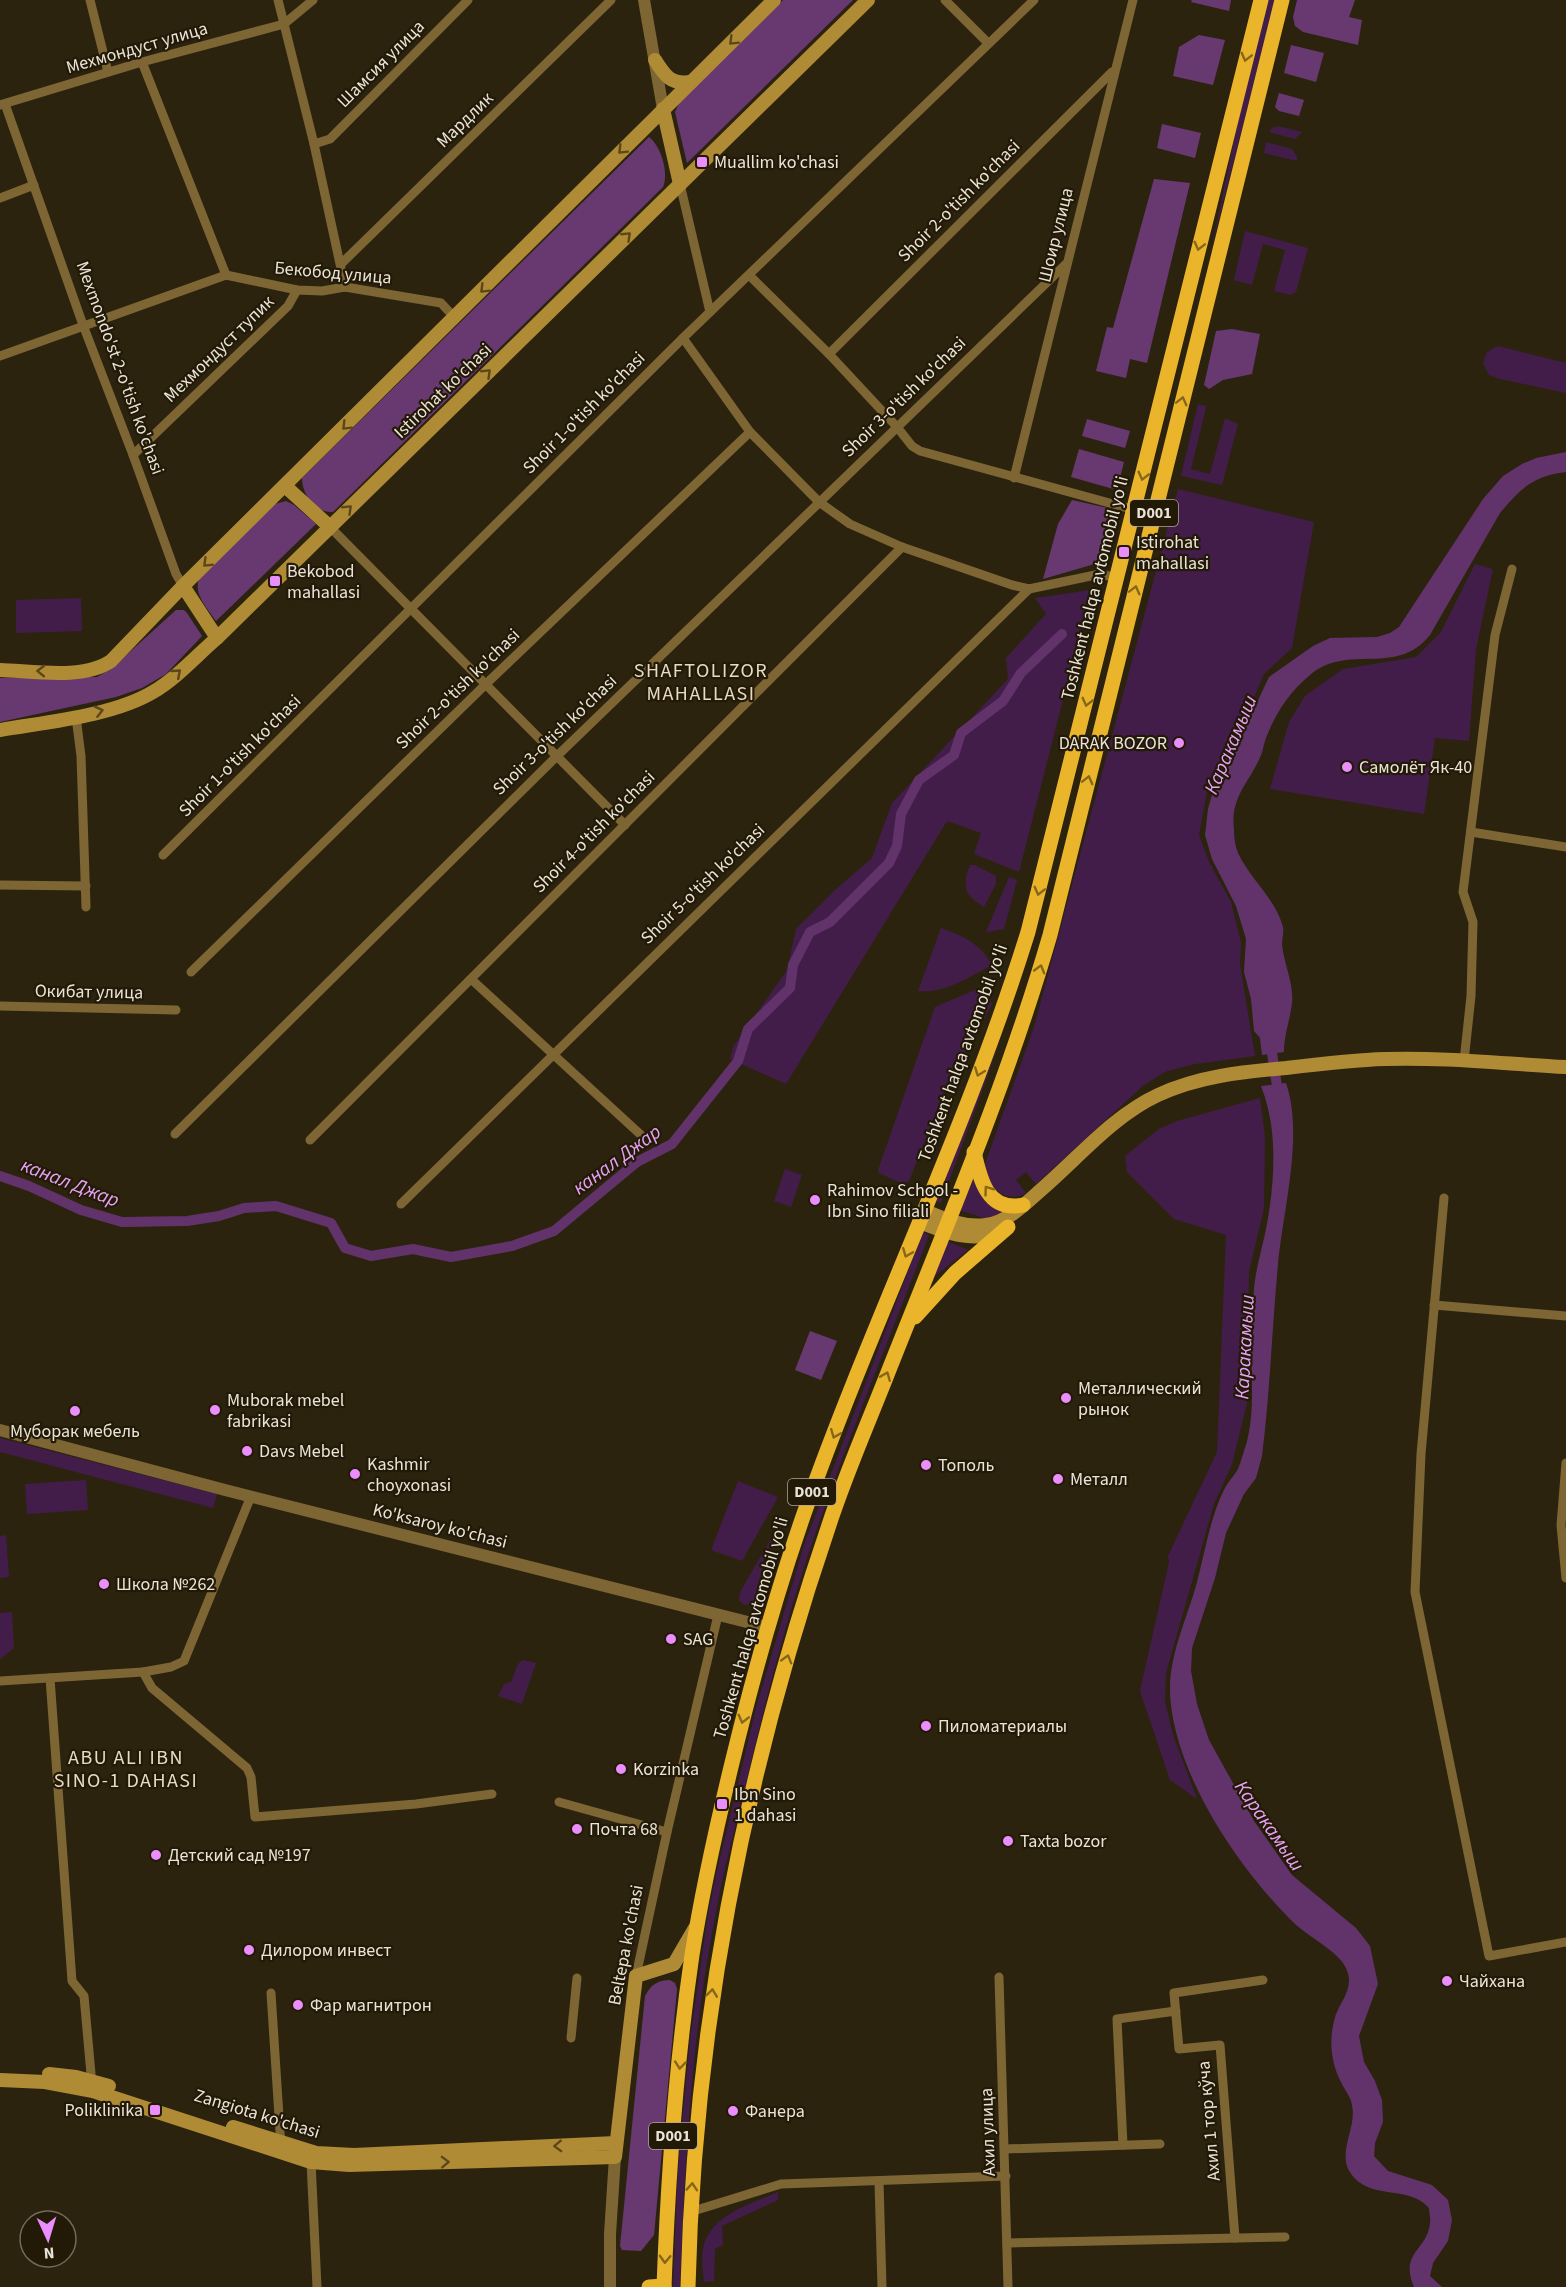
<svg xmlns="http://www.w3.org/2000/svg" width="1566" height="2287" font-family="'Source Sans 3',sans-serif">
<rect width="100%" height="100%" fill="#2c230f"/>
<g fill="#421d4a">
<polygon points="1268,0 1275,0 1212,246 1241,107"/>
<polygon points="1278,126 1302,132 1295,139 1269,132 1272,128"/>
<polygon points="1266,142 1292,149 1297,157 1297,161 1264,153"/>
<polygon points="1245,231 1308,248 1296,292 1291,295 1274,291 1285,250 1263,244 1252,285 1234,280"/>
<polygon points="1498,346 1566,363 1566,393 1500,379 1489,375 1483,363 1487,352"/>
<polygon points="1198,404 1206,406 1205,412 1191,469 1210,474 1225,418 1238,424 1222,485 1181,476"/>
<path d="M 1178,489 L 1314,522 L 1292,648 L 1264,674 L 1241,727 L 1209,781 L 1199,835 L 1209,862 L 1231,902 L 1241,943 L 1240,965 L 1255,1056 L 1195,1064 L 1167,1071 L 1145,1084 L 1036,1184 L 1026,1172 L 1016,1180 L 1026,1193 C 1004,1205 987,1186 985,1164 L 1034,1027 Z"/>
<polygon points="1475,564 1493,569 1476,649 1469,741 1435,738 1424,814 1270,789 1289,722 1305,696 1343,669 1416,657 1441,632"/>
<polygon points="1091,590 1019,872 974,854 981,833 947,821 786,1084 730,1059 733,1047 787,970 796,929 835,890 872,858 892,803 1008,679 1006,658 1046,614 1035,598"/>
<polygon points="81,598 82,631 16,633 16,600"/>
<path d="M 970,865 L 975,865 L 996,876 L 996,884 L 984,907 C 964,895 962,886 970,865 Z"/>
<polygon points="1009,877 1017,880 1004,929 986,932"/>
<path d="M 941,928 C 963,936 980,943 992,965 C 969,977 944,994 918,991 Z"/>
<polygon points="977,989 988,994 992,1004 972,1041 951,1074 909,1181 903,1184 879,1173 878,1170 935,1007"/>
<polygon points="1001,1039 941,1203 936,1201"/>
<polygon points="1260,1098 1265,1137 1264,1208 1249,1272 1247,1403 1232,1464 1214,1504 1166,1673 1165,1701 1173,1735 1197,1799 1170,1780 1140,1691 1169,1562 1168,1556 1217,1452 1226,1235 1174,1219 1127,1172 1125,1156 1159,1129 1177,1121"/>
<polygon points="785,1169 802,1175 791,1207 774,1201"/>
<path d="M 974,1178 C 980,1195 987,1206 1004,1212 L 987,1219 L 959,1210 Z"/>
<path d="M 923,1232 L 929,1235 C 889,1340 845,1445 809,1552 C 784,1628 764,1706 746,1784 C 735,1828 723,1872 715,1917 C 691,2039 685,2163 680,2287 L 673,2287 L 678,2167 L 690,2040 L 708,1914 L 717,1871 L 756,1708 L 804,1545 Z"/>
<polygon points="947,1241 968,1250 932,1278"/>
<polygon points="0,1438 217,1494 213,1508 0,1452"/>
<polygon points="86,1480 88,1510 27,1514 25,1484"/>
<polygon points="738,1481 778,1497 742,1561 711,1550"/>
<polygon points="782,1520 762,1563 758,1596 751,1604 744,1605 739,1600 740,1592"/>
<polygon points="6,1535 9,1577 0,1578 0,1536"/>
<polygon points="12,1612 14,1648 0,1659 0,1613"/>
<polygon points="523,1660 536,1663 522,1704 498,1696 504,1684 511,1682 518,1664"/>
<path d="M 778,2192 L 778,2200 L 722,2226 L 723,2245 L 715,2249 L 714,2281 L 704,2282 C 703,2271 701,2259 703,2249 C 709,2215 751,2204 778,2192 Z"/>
</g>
<g fill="#683971">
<polygon points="783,0 853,0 687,163 675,112 680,101"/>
<polygon points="1192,0 1231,0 1229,11 1191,2"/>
<polygon points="1297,0 1355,0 1349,17 1362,20 1358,45 1303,32 1295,26 1293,17"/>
<polygon points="1199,35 1225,40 1213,85 1173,76 1179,47"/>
<polygon points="1291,45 1324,53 1316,82 1284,73"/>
<polygon points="1279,93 1304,100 1299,116 1279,111 1275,107"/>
<polygon points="1162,124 1201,133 1195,158 1157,148"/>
<path d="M 649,137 C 661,146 669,173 663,187 L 333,512 C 315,513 302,495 302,478 Z"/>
<polygon points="1154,179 1190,183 1147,363 1130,359 1126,378 1096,371 1107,327 1113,328"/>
<polygon points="1232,329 1260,334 1252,374 1223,380 1209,389 1204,385 1216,331"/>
<polygon points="1087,419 1130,431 1125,448 1082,436"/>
<polygon points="1079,449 1124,462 1117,490 1071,477"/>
<polygon points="1072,500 1112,509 1098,563 1043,579 1058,524"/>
<path d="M 286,501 L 294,505 L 316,524 L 216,621 C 208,609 193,594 199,579 L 275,504 Z"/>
<polygon points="176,610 184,610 187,613 202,636 166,674 142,688 116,697 0,722 0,678 97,677 111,669"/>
<polygon points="810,1331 837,1341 821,1380 795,1370"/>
<path d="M 670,1980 L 675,1983 L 677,1989 L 654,2235 L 641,2251 L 622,2250 L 620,2246 L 645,1996 C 651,1985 657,1980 670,1980 Z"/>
</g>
<g fill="#62336b">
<path d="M 1566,452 L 1566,472 C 1533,476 1521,488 1500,513 L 1430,635 C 1395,678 1349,642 1310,675 C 1290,691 1275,714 1266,738 C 1264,743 1263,750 1261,755 C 1249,784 1230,796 1234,830 C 1234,838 1235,846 1238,853 C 1250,879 1275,898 1283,927 C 1284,932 1282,939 1282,945 C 1284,964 1294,984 1292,1003 C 1290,1020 1284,1035 1284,1052 L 1262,1055 L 1260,1038 L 1254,1031 L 1251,999 L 1244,972 L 1246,939 L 1236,906 L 1212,859 L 1205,835 L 1208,809 L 1216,781 L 1223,760 L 1245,728 L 1269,677 L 1313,646 L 1330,638 L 1377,637 L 1390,633 L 1399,627 L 1483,499 L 1503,476 L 1522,464 L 1536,458 Z"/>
<path d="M 1286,1083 C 1304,1135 1283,1210 1278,1264 C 1272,1328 1270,1392 1262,1456 L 1256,1478 L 1244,1494 L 1226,1533 L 1215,1578 L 1192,1648 L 1191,1671 L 1197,1704 L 1209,1740 L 1254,1821 L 1292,1875 L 1356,1928 L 1370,1946 L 1378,1984 L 1359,2036 L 1364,2062 L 1375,2081 L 1382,2100 L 1383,2122 L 1375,2143 L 1374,2156 L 1388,2171 L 1432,2185 L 1448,2200 L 1452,2220 L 1448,2241 L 1433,2263 L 1430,2276 L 1442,2287 L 1414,2287 C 1399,2252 1428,2250 1430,2223 C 1431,2219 1429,2213 1429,2208 C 1426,2205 1423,2202 1419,2200 C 1402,2190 1376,2195 1359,2182 C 1330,2160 1358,2131 1352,2105 C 1351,2097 1344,2089 1341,2082 C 1331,2063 1329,2042 1334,2021 C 1338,2002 1356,1990 1346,1968 C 1339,1952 1309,1937 1294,1923 C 1240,1870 1180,1782 1171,1705 C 1165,1662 1186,1623 1197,1582 C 1205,1552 1210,1518 1224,1490 C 1227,1483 1234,1476 1238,1469 C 1241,1462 1243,1453 1246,1445 C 1257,1406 1249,1365 1252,1325 C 1253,1308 1253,1290 1256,1274 C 1259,1257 1264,1241 1267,1224 C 1275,1179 1278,1129 1261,1086 Z"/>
</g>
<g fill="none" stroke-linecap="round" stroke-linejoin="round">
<g stroke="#62336b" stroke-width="10">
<polyline points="1270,1040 1279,1099"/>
<polyline points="0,1176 29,1186 81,1210 122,1222 187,1221 219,1216 244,1208 276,1206 331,1223 345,1248 371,1256 413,1249 451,1257 512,1246 554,1231 637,1162 672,1144 738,1061 748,1029 790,988 793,965 810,932 830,922 889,863 897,846 901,814 919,780 954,755 961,733 1003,701 1021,673 1062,634"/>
</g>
<g stroke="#7d6634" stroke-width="9">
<polyline points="90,0 108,72"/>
<polyline points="278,0 314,144 345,287"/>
<polyline points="945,0 988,43"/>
<polyline points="142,62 226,275"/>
<polyline points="5,104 83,325 133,455 176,574 183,586"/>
<polyline points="0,105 142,62 284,24 313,0"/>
<polyline points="314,144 330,139 468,0"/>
<polyline points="680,184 710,312"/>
<polyline points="0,198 34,185"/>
<polyline points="341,264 611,0"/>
<polyline points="750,276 829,354 897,427 912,446 920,451 1135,510"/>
<polyline points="683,338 750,432 819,502 850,524 902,547 1012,585 1029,589 1100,574 1118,578"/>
<polyline points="829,354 1112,72"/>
<polyline points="0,356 226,275 297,290 322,291 345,287 441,303 455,318"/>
<polyline points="133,455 288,306 297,290"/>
<polyline points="1014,478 1133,0"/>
<polyline points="330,527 625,825"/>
<polyline points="76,717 81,756 86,907"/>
<polyline points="1471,832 1566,847"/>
<polyline points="163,855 683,338 1034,0"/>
<polyline points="0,885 86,886"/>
<polyline points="191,972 486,684 750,432"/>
<polyline points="471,979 641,1135"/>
<polyline points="0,1006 176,1010"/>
<polyline points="1464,1061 1471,996 1473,922 1463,892 1495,635 1512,569"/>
<polyline points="175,1134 557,756 1066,264"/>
<polyline points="310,1140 902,547"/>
<polyline points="1444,1198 1421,1454 1415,1592 1489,1956 1566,1942"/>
<polyline points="401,1204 1029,589"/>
<polyline points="1434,1305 1566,1316"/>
<polyline points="1566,1463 1561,1525 1566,1578"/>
<polyline points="143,1672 171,1667 184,1661 251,1496"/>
<polyline points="50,1678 72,1981 84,1996 92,2085"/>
<polyline points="0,1681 143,1672 152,1688 247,1768 251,1777 255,1817 416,1804 492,1794"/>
<polyline points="559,1802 667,1832"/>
<polyline points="636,1976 667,1832 718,1615"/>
<polyline points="999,1977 1008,2287"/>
<polyline points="271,1993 281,2147"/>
<polyline points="571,2038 577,1978"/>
<polyline points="1123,2145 1117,2019 1176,2011"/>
<polyline points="1005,2149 1160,2144"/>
<polyline points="311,2162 317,2287"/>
<polyline points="879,2182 882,2287"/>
<polyline points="690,2212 781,2184 1006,2176"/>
<polyline points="1235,2238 1220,2045 1179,2049 1174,1993 1263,1980"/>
<polyline points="1007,2243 1285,2237"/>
</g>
<g stroke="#7d6634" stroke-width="12">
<polyline points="644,0 663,109"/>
<polyline points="0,1430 225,1490 767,1627"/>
<polyline points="610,2287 610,2234 615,2157"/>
</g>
<g stroke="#b08b35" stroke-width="14">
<path d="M 655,60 C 665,76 671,85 691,82"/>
<polyline points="663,109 680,184"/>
<polyline points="285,486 330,527"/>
<polyline points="183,586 217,638"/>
<path d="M 0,670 C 33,671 84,680 111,661 L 183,586 L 774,0"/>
<path d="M 0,730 C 46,722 113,716 153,692 C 177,678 196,656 217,638 L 868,0"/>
<path d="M 925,1211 C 944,1219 964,1228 986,1225 C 1008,1222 1026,1203 1042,1189 C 1079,1157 1113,1116 1158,1095 C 1199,1076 1242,1072 1286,1068 C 1319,1064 1352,1060 1385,1059 C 1445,1057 1506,1064 1566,1067"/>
<path d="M 920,1222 C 947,1233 973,1243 1001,1231"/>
<polyline points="49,2074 76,2077 109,2086"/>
<polyline points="0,2080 45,2082 93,2091 311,2162 349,2165 615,2157 636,1976 674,1964 695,1928"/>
<polyline points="233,2127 316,2153 354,2155 616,2143"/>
</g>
<g stroke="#eab42b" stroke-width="15">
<path d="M 974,1152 C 980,1179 987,1212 1023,1205"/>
<polyline points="915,1317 955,1273 1008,1227"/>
<polyline points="649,2287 664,2286"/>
<path d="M 664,2287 C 668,2176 676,2064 692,1955 C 702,1892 716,1829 731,1767 C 752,1680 776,1593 806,1508 C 875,1314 967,1129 1028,932 L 1261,0"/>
<path d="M 688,2287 C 694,2026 745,1771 829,1525 C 845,1476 866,1428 885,1380 C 943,1233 1006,1087 1050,935 L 1282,0"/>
</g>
</g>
<defs><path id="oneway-chevron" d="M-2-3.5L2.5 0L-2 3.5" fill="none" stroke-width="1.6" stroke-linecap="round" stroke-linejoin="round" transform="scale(1.5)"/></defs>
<g stroke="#5b4719">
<use href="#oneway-chevron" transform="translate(733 41) rotate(135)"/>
<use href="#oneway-chevron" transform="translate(622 150) rotate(135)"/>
<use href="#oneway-chevron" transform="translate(627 236) rotate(-44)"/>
<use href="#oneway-chevron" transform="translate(484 289) rotate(135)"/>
<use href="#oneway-chevron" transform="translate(487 373) rotate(-44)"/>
<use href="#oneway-chevron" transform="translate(346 426) rotate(135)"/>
<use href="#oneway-chevron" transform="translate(348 509) rotate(-44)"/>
<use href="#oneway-chevron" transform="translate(207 563) rotate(136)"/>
<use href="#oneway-chevron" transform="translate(41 671) rotate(-179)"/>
<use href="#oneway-chevron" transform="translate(177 673) rotate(-41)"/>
<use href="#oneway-chevron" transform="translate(99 711) rotate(-14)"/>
<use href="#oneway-chevron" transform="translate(558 2146) rotate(178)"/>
<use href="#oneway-chevron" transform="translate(445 2162) rotate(-2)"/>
</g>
<g stroke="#866618">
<use href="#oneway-chevron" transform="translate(1246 57) rotate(104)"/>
<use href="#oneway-chevron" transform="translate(1199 246) rotate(104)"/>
<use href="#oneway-chevron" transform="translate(1182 401) rotate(-76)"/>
<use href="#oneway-chevron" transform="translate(1143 476) rotate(104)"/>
<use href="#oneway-chevron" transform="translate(1135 590) rotate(-76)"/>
<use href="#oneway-chevron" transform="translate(1087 702) rotate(104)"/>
<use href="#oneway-chevron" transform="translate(1088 780) rotate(-76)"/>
<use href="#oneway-chevron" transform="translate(1039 891) rotate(104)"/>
<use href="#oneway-chevron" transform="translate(1040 969) rotate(-74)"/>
<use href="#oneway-chevron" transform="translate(979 1072) rotate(111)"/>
<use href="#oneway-chevron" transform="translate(988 1190) rotate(-126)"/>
<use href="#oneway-chevron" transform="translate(907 1253) rotate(112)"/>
<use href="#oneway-chevron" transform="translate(886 1376) rotate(-68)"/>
<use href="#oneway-chevron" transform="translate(835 1434) rotate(112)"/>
<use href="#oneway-chevron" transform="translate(787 1659) rotate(-74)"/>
<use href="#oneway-chevron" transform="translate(743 1719) rotate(104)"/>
<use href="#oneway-chevron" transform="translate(712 1993) rotate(-83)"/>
<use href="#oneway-chevron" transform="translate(680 2065) rotate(96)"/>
<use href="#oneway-chevron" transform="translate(692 2187) rotate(-86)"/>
<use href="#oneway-chevron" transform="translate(665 2259) rotate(92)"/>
</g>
<g fill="#ea8dfd" stroke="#221906" stroke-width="2">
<rect x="696" y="156" width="12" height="12" rx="3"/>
<rect x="1118" y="546" width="12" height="12" rx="3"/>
<rect x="269" y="575" width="12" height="12" rx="3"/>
<circle cx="1179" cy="743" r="6"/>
<circle cx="1347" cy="767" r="6"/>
<circle cx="815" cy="1200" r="6"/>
<circle cx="1066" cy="1398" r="6"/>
<circle cx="215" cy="1410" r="6"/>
<circle cx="75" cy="1411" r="6"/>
<circle cx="247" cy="1451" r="6"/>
<circle cx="926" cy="1465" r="6"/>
<circle cx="355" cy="1474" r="6"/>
<circle cx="1058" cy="1479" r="6"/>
<circle cx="104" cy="1584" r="6"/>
<circle cx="671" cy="1639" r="6"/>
<circle cx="926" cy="1726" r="6"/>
<circle cx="621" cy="1769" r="6"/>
<rect x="716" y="1798" width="12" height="12" rx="3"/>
<circle cx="577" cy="1829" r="6"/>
<circle cx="1008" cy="1841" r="6"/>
<circle cx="156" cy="1855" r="6"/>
<circle cx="249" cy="1950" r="6"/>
<circle cx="1447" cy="1981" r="6"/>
<circle cx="298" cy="2005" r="6"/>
<rect x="149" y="2104" width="12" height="12" rx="3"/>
<circle cx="733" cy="2111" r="6"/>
</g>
<g text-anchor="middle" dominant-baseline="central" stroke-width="4.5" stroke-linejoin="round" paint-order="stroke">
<g fill="#221906" stroke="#aea799" stroke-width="1.5">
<rect x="1130" y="500" width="48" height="26" rx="4.5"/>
<rect x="788" y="1479" width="48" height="26" rx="4.5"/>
<rect x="649" y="2123" width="48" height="26" rx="4.5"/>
</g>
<g font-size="16" font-weight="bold" fill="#eae4d8">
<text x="1154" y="513">D001</text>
<text x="812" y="1492">D001</text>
<text x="673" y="2136">D001</text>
</g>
<g font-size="18" fill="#eae4d8" stroke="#221906">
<text transform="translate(137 48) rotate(-16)">Мехмондуст улица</text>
<text transform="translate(381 64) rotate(-45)">Шамсия улица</text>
<text transform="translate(465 120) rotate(-44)">Мардлик</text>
<text transform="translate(959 201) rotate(-45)">Shoir 2-o'tish ko'chasi</text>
<text transform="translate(1056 235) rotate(-76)">Шоир улица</text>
<text transform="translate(333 273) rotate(5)">Бекобод улица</text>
<text transform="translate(219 349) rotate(-44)">Мехмондуст тупик</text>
<text transform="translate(120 368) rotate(70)">Mexmondo'st 2-o'tish ko'chasi</text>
<text transform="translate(443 391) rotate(-44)">Istirohat ko'chasi</text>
<text transform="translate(904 397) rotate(-44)">Shoir 3-o'tish ko'chasi</text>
<text transform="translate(584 413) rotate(-45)">Shoir 1-o'tish ko'chasi</text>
<text transform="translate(1095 588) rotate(-76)">Toshkent halqa avtomobil yo'li</text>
<text transform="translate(458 689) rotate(-44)">Shoir 2-o'tish ko'chasi</text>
<text transform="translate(555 735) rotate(-44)">Shoir 3-o'tish ko'chasi</text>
<text transform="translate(240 756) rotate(-45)">Shoir 1-o'tish ko'chasi</text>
<text transform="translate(594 832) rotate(-45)">Shoir 4-o'tish ko'chasi</text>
<text transform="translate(703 884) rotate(-44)">Shoir 5-o'tish ko'chasi</text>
<text transform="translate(89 992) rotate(1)">Окибат улица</text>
<text transform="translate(963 1053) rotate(-70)">Toshkent halqa avtomobil yo'li</text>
<text transform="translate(440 1526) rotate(14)">Ko'ksaroy ko'chasi</text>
<text transform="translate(751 1628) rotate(-74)">Toshkent halqa avtomobil yo'li</text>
<text transform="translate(626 1945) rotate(-79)">Beltepa ko'chasi</text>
<text transform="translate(257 2114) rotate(17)">Zangiota ko'chasi</text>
<text transform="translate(1209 2121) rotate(-95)">Ахил 1 тор кўча</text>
<text transform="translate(988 2132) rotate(-92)">Ахил улица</text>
</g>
<g font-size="18" fill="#eae4d8" stroke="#221906" text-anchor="start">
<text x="714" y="162">Muallim ko'chasi</text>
<text x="1136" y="542">Istirohat<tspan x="1136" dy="21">mahallasi</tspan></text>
<text x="287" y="571">Bekobod<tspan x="287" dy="21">mahallasi</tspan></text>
<text x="1167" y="743" text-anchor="end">DARAK BOZOR</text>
<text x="1359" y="767">Самолёт Як-40</text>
<text x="827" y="1190">Rahimov School -<tspan x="827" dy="21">Ibn Sino filiali</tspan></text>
<text x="1078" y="1388">Металлический<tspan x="1078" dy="21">рынок</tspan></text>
<text x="227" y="1400">Muborak mebel<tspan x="227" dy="21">fabrikasi</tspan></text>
<text x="75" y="1431" text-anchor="middle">Муборак мебель</text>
<text x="259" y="1451">Davs Mebel</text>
<text x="367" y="1464">Kashmir<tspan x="367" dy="21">choyxonasi</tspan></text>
<text x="938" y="1465">Тополь</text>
<text x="1070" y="1479">Металл</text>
<text x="116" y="1584">Школа №262</text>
<text x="683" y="1639">SAG</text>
<text x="938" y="1726">Пиломатериалы</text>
<text x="633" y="1769">Korzinka</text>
<text x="734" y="1794">Ibn Sino<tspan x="734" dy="21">1 dahasi</tspan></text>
<text x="589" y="1829">Почта 68</text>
<text x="1020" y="1841">Taxta bozor</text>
<text x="168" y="1855">Детский сад №197</text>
<text x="261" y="1950">Дилором инвест</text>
<text x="1459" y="1981">Чайхана</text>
<text x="310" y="2005">Фар магнитрон</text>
<text x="143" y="2110" text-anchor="end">Poliklinika</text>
<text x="745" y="2111">Фанера</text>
</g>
<g font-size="20" letter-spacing="1.5" fill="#e7dbc2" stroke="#221906">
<text x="701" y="671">SHAFTOLIZOR<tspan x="701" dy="23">MAHALLASI</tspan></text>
<text x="126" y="1758">ABU ALI IBN<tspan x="126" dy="23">SINO-1 DAHASI</tspan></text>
</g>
<g font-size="20" font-style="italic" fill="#e7a2f5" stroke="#221906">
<text transform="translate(1231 745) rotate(-67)">Каракамыш</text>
<text transform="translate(617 1160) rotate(-36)">канал Джар</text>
<text transform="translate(70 1183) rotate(21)">канал Джар</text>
<text transform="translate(1245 1347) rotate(-87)">Каракамыш</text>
<text transform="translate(1269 1826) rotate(55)">Каракамыш</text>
</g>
</g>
<g transform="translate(48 2239) rotate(176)"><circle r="28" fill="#221906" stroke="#726a5a" stroke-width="1.5"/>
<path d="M0-4.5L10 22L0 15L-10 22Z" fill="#ea8dfd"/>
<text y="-9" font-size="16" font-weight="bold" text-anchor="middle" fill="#eae4d8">N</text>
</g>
</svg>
